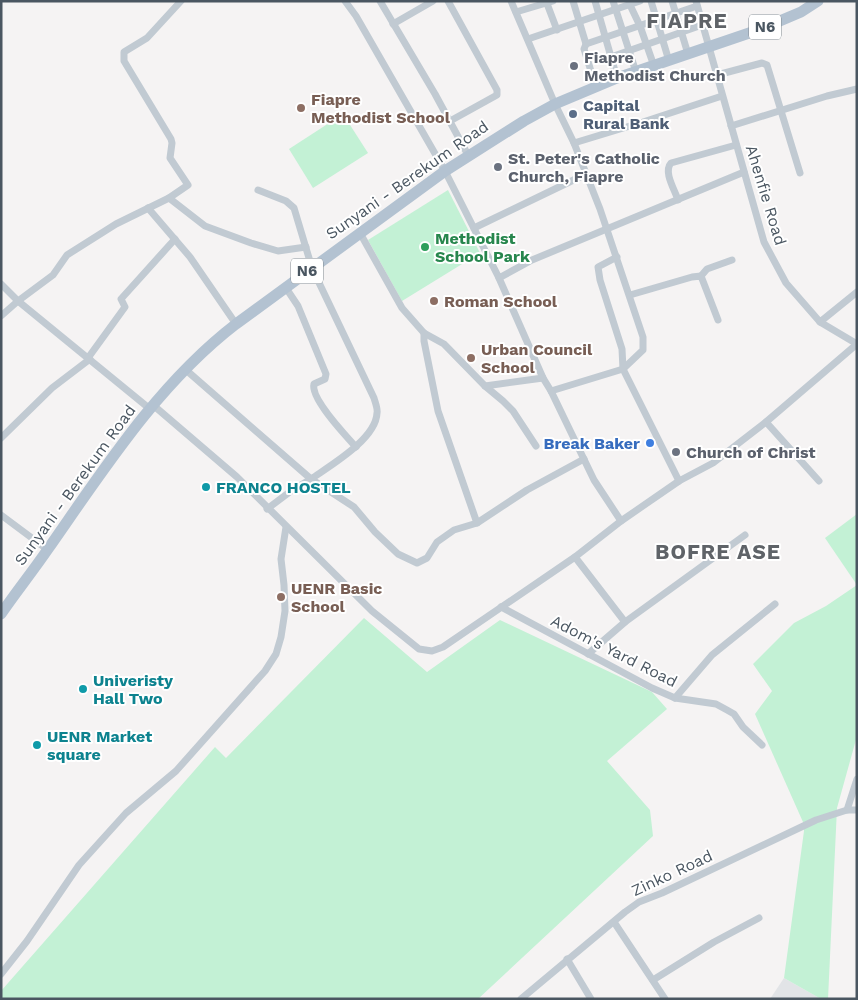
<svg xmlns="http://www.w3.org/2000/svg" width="858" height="1000" font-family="'Work Sans',sans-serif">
<rect width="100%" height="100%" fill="#f5f3f3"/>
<polygon fill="#e2e4e7" points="784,978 821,999 770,999"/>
<g fill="#c3f1d5">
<polygon points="343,114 368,153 313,188 289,149"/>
<polygon points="448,190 480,253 402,301 368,240"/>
<polygon points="857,514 857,585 825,538"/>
<polygon points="857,585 857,736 837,808 828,999 821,999 784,978 804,831 803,822 755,714 772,691 753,664 794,623 826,606"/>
<polygon points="364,618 427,672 500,620 652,692 667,709 607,761 650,810 653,836 478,999 1,999 1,991 215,747 226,758"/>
</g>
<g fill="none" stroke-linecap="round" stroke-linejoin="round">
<g stroke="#c1cad2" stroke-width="7">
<polyline points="345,1 356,16 445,171 499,278 532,260 744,172"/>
<polyline points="380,1 435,94 468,155"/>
<polyline points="448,1 497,90 497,95 450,121"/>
<polyline points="511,1 555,104 574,143 600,209 643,337 643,350 623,369 551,391"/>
<polyline points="546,1 557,30"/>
<polyline points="573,1 586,44 584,49 596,87"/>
<polyline points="595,1 617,78"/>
<polyline points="613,1 636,72"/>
<polyline points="651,1 669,61"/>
<polyline points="672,1 688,54"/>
<polyline points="696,1 764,242 786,283 820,322 857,292"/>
<polyline points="630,5 640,26 654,66"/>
<polyline points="516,12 553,1"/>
<polyline points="393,24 433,1"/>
<polyline points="528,39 640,1"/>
<polyline points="586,44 697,6"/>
<polyline points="611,57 702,25"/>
<polyline points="717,75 762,63 767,65 800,173"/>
<polyline points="731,126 827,96 857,89"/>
<polyline points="574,143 643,122 722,96"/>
<polyline points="169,198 205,226 251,243 278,251 306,247"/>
<path d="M 678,200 C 675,190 663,172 671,163 L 736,145"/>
<polyline points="148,208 190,257 236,324"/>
<polyline points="474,228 586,174"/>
<polyline points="360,233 402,308 424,333 444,344 485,386 503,401 513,411 536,446"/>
<polyline points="617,257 598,267 600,280 622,349 623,369 679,481 713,463 766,422 819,481"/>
<polyline points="701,276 707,269 732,260"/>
<polyline points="499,278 543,378 551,391 594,480 621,521"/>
<polyline points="1,284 18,301 53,275 67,255 116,224 169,198 188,185 170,158 172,143 171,139 124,61 124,52 147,38 181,1"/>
<path d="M 286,288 L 298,306 L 326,374 L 325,379 L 314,384 C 310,398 346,436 356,447"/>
<polyline points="630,295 692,277 701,276 718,320"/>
<polyline points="1,316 18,301 150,409"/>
<polyline points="820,322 857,344"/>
<polyline points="424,333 424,341 438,411 477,523"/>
<polyline points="88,358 125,307 121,299 175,239"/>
<path d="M 186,370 L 311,479 C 331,465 376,439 377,413 C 378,409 375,402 374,398 L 312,268 L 294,208 L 286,201 L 258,190"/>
<polyline points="485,386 543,378"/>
<polyline points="153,405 237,477 372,611 419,649 432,651 443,647 575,557 625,622 745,535"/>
<polyline points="766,422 857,344"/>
<polyline points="1,438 52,388 90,359"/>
<polyline points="267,509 291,491 311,479 354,507 375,532 398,554 417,563 427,558 437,542 454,530 477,523 527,490 584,459"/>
<polyline points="1,515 48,550"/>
<polyline points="575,557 621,521 679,481"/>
<polyline points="501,607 652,688 675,698 716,704 727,710 734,714 743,727 762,745"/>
<polyline points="588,654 625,622"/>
<polyline points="675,698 712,655 775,604"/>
<polyline points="847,810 857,779"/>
<polyline points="614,922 665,999"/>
<polyline points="567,959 591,999"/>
<polyline points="1,974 27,941 79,865 126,813 176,771 265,671 276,654 281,637 285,611 284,585 281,559 286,527"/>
<polyline points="653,980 714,942 759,918"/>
<polyline points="521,999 625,912 639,902 662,893 816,820 847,810 857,810"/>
</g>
<path stroke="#b3c2d1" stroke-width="11" d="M 1,614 C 16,592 33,571 48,549 C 104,469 158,384 236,324 L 445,171 L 524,121 L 555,104 L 617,78 L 761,29 L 801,12 L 818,1"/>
</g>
<g fill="#6b7280" stroke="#fff" stroke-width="2">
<circle cx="574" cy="66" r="5"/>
<circle cx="498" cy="167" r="5"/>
<circle cx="676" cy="452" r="5"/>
</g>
<g fill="#8d6e63" stroke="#fff" stroke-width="2">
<circle cx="301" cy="108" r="5"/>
<circle cx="434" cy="301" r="5"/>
<circle cx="471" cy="358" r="5"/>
<circle cx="281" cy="597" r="5"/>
</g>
<circle fill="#5c6f8a" stroke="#fff" stroke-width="2" cx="573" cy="114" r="5"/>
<circle fill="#2e9e5b" stroke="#fff" stroke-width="2" cx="425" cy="247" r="5"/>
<circle fill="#3f7fe0" stroke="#fff" stroke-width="2" cx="650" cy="443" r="5"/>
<g fill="#0f9aa8" stroke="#fff" stroke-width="2">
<circle cx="206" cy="487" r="5"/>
<circle cx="83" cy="689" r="5"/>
<circle cx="37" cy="745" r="5"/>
</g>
<g text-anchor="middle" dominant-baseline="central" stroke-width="4" stroke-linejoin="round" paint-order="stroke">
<g fill="#fff" stroke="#808990" stroke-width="1">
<rect x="749" y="14.5" width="32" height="25" rx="4"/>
<rect x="291" y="258.5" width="32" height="25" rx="4"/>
</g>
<g font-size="15" font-weight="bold" fill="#4a5661">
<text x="765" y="27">N6</text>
<text x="307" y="271">N6</text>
</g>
<g font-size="16" font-weight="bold" fill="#5b616d" stroke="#fff" text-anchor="start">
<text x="584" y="57">Fiapre<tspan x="584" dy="18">Methodist Church</tspan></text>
<text x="508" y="158">St. Peter's Catholic<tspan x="508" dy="18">Church, Fiapre</tspan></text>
<text x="686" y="452">Church of Christ</text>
</g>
<g font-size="16" font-weight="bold" fill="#785e54" stroke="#fff" text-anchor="start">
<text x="311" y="99">Fiapre<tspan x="311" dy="18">Methodist School</tspan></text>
<text x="444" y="301">Roman School</text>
<text x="481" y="349">Urban Council<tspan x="481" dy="18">School</tspan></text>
<text x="291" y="588">UENR Basic<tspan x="291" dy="18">School</tspan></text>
</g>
<g font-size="16" font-weight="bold" fill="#4e5e75" stroke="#fff" text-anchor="start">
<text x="583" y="105">Capital<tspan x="583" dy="18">Rural Bank</tspan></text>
</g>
<g font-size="16" fill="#4a5661" stroke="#fff">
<text transform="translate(407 180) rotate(-35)">Sunyani - Berekum Road</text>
<text transform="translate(766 195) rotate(73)">Ahenfie Road</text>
<text transform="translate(75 485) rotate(-54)">Sunyani - Berekum Road</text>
<text transform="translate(614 651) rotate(27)">Adom's Yard Road</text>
<text transform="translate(672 873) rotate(-25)">Zinko Road</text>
</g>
<g font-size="16" font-weight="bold" fill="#27864d" stroke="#fff" text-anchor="start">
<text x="435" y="238">Methodist<tspan x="435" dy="18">School Park</tspan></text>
</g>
<g font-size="16" font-weight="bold" fill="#366cbe" stroke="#fff" text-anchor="end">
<text x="640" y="443">Break Baker</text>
</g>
<g font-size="16" font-weight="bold" fill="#0d838f" stroke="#fff" text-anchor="start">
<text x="216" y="487">FRANCO HOSTEL</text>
<text x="93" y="680">Univeristy<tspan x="93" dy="18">Hall Two</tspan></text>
<text x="47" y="736">UENR Market<tspan x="47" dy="18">square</tspan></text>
</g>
<g font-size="21" font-weight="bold" letter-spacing="1" fill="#5f6368" stroke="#fff">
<text x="687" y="20">FIAPRE</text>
<text x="718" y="551">BOFRE ASE</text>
</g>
</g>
<rect width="858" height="1000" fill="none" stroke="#4a5661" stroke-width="5"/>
</svg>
